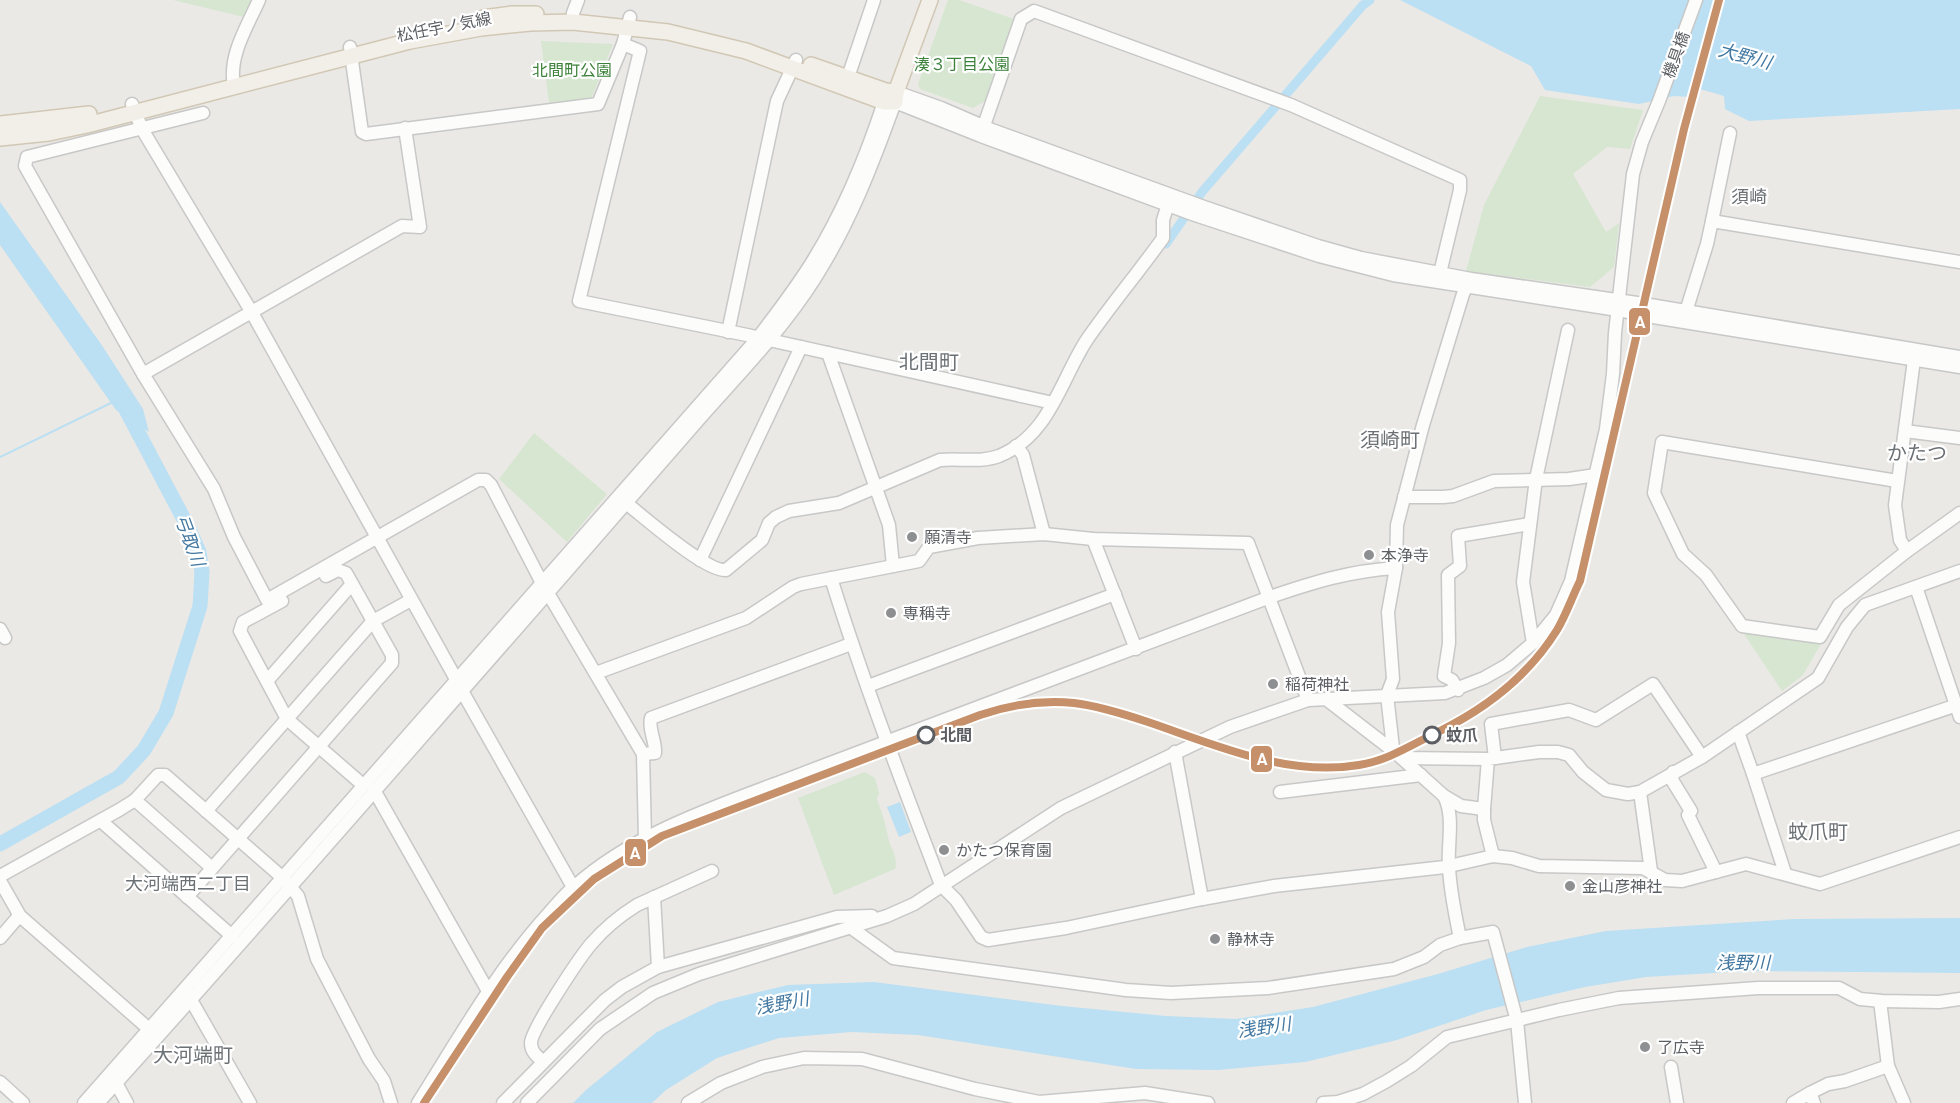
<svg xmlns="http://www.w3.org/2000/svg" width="1960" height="1103" font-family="Roboto,'Noto Sans JP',sans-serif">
<rect width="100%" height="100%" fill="#ebe9e5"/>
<g fill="#d6e6d1">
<polygon points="173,0 256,0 248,18"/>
<polygon points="948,0 959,0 1014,19 990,94 985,101 973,108 920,89 918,84"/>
<polygon points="541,41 613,44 591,99 549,103"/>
<polygon points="1540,96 1643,110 1630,149 1607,147 1573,174 1606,232 1619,223 1614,267 1590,287 1466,271 1484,205"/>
<polygon points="534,433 607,494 567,542 499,479"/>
<polygon points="1742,631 1822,642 1803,675 1782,691"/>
<path d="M 865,772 L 875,778 L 879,793 L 877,799 C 882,813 885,822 888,837 C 890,848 899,858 895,869 L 834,895 L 798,798 Z"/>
</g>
<g fill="#bbdff3">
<polygon points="1400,0 1960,0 1960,109 1749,121 1725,109 1724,96 1693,87 1690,97 1674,96 1639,104 1545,90 1531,66"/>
<polygon points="0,202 101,344 143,409 149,432 116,410 0,245"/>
<polygon points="900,802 911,832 899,837 887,807"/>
<polygon points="1960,918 1960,973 1747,971 1646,977 1585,987 1486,1010 1397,1040 1305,1062 1218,1070 1136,1069 918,1035 852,1032 779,1038 717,1058 666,1090 652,1103 573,1103 586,1090 657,1032 718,1002 788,985 874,982 1062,1006 1166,1016 1236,1019 1313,1007 1438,974 1527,947 1606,931 1795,919"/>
</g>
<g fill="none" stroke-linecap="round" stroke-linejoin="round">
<g stroke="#bbdff3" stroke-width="2">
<polyline points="1096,337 1134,286"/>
<polyline points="1083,360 1087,352"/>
<polyline points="0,457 113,402"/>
</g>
<polyline stroke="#bbdff3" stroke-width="9" points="1166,244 1202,192 1363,5 1370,0"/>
<polyline stroke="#bbdff3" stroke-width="15" points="0,844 119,777 144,750 166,713 200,606 202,572 199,552 188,527 123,404"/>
<defs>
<g id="minor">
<polyline points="573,22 573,13 578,0"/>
<polyline points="623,44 640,51 579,301 747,335 1053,403"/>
<polyline points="350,47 362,132 366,134 598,104 623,44 630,17"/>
<path d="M 234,86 C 228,56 247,27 259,0"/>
<polyline points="845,86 874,0"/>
<polyline points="896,92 941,108 992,130 1204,207 1318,246 1361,258 1471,279 1644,304 1960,357"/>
<polyline points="132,104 142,129 251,311 456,679"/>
<polyline points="203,113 27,157 25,166 143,374 214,489 234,537 267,600 478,480 486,480 491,485 542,583 643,754 645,838"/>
<polyline points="981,134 1021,19 1034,11 1291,105 1460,180 1460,190 1440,273"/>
<polyline points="1712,221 1730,133"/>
<polyline points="1684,318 1707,244 1712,221 1960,262"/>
<polyline points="728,332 777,101 796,60"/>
<polyline points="828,353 889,525 893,566"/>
<polyline points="143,374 402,226 420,227 405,128"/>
<polyline points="1905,431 1960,438"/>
<polyline points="1016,446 1023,455 1044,534"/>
<polyline points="1897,481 1662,442 1654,493 1683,554 1706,575 1742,626 1820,637 1839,605 1907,551 1960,513"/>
<polyline points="1404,497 1443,497 1453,496 1494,481 1569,479 1596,475"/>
<path d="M 626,503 C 644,517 706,572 726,570 L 762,540 L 769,523 L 776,517 L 789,511 L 839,503 L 940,460 C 959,458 980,463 999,456 C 1049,436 1060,382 1086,341 C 1110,306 1138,273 1163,238 L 1163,220 L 1170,198"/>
<polyline points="1093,539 1136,649"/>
<polyline points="1907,551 1900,540 1895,505 1915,352"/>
<polyline points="700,560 801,347"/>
<path d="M 831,578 C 863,681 902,783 941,885 L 956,900 L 981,937 L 988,940 L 1066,928 L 1202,899 L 1274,886 L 1445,867 L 1493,856 L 1512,858 L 1539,866 L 1643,868 L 1665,880 L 1682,881 L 1746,864 L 1820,884 L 1960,837"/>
<polyline points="1916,587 1960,717"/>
<polyline points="282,601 243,622 240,631 287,719 363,785"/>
<polyline points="0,629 5,638"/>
<polyline points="1533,643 1523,582 1536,479 1568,330"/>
<polyline points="596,673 746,618 793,587 801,584 919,561 929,547 978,538 1044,534 1093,539 1248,543 1308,700"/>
<polyline points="267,681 352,584"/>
<polyline points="868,686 1115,594"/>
<polyline points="1458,690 1452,680 1444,676 1449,643 1448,575 1460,566 1458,536 1530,524"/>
<polyline points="462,691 573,887"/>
<polyline points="1326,699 1396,753 1444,796 1461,806 1484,809 1488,759 1539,752 1558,752 1569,755 1583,772 1606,790 1628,794 1640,792 1702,757 1818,678 1847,627 1865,605 1960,571"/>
<polyline points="1738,732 1753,774 1960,704"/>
<polyline points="1175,752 1202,899"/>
<polyline points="1396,753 1393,748 1387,695 1393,679 1388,612 1396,568 1397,525 1423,425 1463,294 1470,279"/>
<path d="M 643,754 L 655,753 C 656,741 648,729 651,718 L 851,644"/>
<polyline points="1402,758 1488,759"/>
<polyline points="1495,758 1491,724 1569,710 1596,720 1653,684 1702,757"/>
<polyline points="1673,772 1672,780 1691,811 1688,815 1716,872"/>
<polyline points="1753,774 1785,873"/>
<polyline points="374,790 488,991"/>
<polyline points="1280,792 1421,775"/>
<polyline points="1640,792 1651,871"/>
<path d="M 1444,796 C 1455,817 1447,845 1449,867 C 1450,891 1455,914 1460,938"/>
<polyline points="135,800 212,868"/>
<polyline points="1484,809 1484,820 1493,856"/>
<polyline points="206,811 373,621 411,600"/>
<polyline points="101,821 232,936"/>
<polyline points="0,876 119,810 135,800 158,775 165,775 283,878 298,896 317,959 369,1059 384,1081 391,1103"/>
<polyline points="0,881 20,916 149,1029"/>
<polyline points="187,897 392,663 392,655 346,573 338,570 326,576"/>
<polyline points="654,897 658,967"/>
<polyline points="850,927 893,958 1126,990 1171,993 1268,988 1394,969 1424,957 1440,945 1460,938 1493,932 1517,1021 1525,1103"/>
<polyline points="0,938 19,916"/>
<polyline points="191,1000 250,1103"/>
<polyline points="1880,1001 1888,1066 1904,1103"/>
<path d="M 543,1062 C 537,1056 531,1052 531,1043 C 531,1030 580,957 591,944 C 603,930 621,915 637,905 L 712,871"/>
<polyline points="1671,1067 1677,1103"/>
<polyline points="0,1082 23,1103"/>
<polyline points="116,1083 127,1103"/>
<path d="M 84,1103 L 757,339 C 777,313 797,287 814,259 C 844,210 866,157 884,102"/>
<path d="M 98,1103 C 243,943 384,780 526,618 C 584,551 642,485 700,418 C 740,373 783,329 815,278 C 850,223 873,163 895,102 L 981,136 L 1195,215 L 1319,256 L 1393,275 L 1618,310 L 1641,315 L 1960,367"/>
<path d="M 418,1103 C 459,1038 497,970 549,913 C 557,904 565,894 574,887 C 639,828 736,800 817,768 C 968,710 1119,655 1270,597 C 1314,582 1349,571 1396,568"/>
<polyline points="503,1103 605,1000 622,987 658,967 837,917 872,916"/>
<polyline points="527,1103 600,1029 653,993 699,974 887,916 914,904 1061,808 1230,727 1308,700 1445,693 1484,678 1507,665 1533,643 1556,615 1571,581 1606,429 1613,374 1615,333 1633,174 1642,142 1659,101 1696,0"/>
<polyline points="688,1103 721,1083 762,1067 804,1058 862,1059 975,1089 1039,1102 1145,1093 1208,1103"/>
<polyline points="1323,1103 1338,1102 1363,1094 1387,1081 1411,1066 1447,1037 1559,1010 1619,998 1758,988 1839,988 1860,999 1882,1001 1939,1002 1960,999"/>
<polyline points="1793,1103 1810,1093"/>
<polyline points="1814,1103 1810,1093 1828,1084 1845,1081 1888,1066"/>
</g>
<g id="major">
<polyline points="483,18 512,14 536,14"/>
<polyline points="811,65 886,91 896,92"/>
<polyline points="0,124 89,114"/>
<polyline points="0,138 49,133 87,125 410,41 481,28 530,23 573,22 668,32 746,51 884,102 895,102 896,92 930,0"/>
</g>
</defs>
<use href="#minor" stroke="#c7c8c7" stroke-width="15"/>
<use href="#major" stroke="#d1c7b5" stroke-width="18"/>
<use href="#minor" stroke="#fcfcfb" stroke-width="12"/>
<use href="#major" stroke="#f2efe8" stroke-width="15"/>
<defs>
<path id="rail-1" d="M 424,1103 L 507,977 L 542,928 L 594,879 L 662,836 L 980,715 C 1009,705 1042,700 1074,703 C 1099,706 1124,714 1148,722 C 1216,745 1286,777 1359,765 C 1387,761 1413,744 1438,732 C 1485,709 1529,675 1557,630 C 1566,615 1572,597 1580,581 L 1684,129 L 1719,0"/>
</defs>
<use href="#rail-1" stroke="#fff" stroke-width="12"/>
<use href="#rail-1" stroke="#c6916a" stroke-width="8"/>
</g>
<g fill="#8d8f90" stroke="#fff" stroke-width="2">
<circle cx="912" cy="537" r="6"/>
<circle cx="1369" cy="555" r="6"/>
<circle cx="891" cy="613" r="6"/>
<circle cx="1273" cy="684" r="6"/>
<circle cx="944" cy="850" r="6"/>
<circle cx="1570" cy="886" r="6"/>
<circle cx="1215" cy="939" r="6"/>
<circle cx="1645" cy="1047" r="6"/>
</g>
<g fill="#fff" stroke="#5b5f63" stroke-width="3">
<circle cx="926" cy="735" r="8"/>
<circle cx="1432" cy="735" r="8"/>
</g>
<g text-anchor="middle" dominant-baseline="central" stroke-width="4.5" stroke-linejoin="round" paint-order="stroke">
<g font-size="16" fill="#5b5f63" stroke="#fff">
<text transform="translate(444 27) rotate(-11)">松任宇ノ気線</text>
<text transform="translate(1676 55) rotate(-70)">機具橋</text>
</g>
<g font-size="16" fill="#3d823b" stroke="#fff">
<text x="962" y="64">湊３丁目公園</text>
<text x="572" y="70">北間町公園</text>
</g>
<g font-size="16" fill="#5b5f63" stroke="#fff" text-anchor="start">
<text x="924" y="537">願清寺</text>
<text x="1381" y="555">本浄寺</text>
<text x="903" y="613">専稱寺</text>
<text x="1285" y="684">稲荷神社</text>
<text x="956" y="850">かたつ保育園</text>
<text x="1582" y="886">金山彦神社</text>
<text x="1227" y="939">静林寺</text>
<text x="1657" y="1047">了広寺</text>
</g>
<g font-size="16" font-weight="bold" fill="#5b5f63" stroke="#fff" text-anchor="start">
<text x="940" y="735">北間</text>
<text x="1446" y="735">蚊爪</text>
</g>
<g font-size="18" font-style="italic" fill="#4278a2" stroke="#fff">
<text transform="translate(1745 56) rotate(15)">大野川</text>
<text transform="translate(190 540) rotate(70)">弓取川</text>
<text x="1743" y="962">浅野川</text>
<text transform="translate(782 1003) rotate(-10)">浅野川</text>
<text transform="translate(1264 1027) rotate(-8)">浅野川</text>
</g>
<g font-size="18" fill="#6c7175" stroke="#fff">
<text x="1749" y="196">須崎</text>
<text x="188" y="883">大河端西二丁目</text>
</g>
<g font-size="20" fill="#6c7175" stroke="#fff">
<text x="929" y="362">北間町</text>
<text x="1390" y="440">須崎町</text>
<text x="1917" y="453">かたつ</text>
<text x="1818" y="832">蚊爪町</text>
<text x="193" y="1055">大河端町</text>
</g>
</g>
<g stroke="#fff" stroke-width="2">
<rect x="1628" y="307" width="23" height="29" rx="6" fill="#c6916a"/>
<rect x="1250" y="745" width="23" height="28" rx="6" fill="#c6916a"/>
<rect x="624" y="838" width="23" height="29" rx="6" fill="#c6916a"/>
</g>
<g font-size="16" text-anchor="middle" font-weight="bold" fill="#fff">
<text x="1640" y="328">A</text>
<text x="1262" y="765">A</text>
<text x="635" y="859">A</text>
</g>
</svg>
